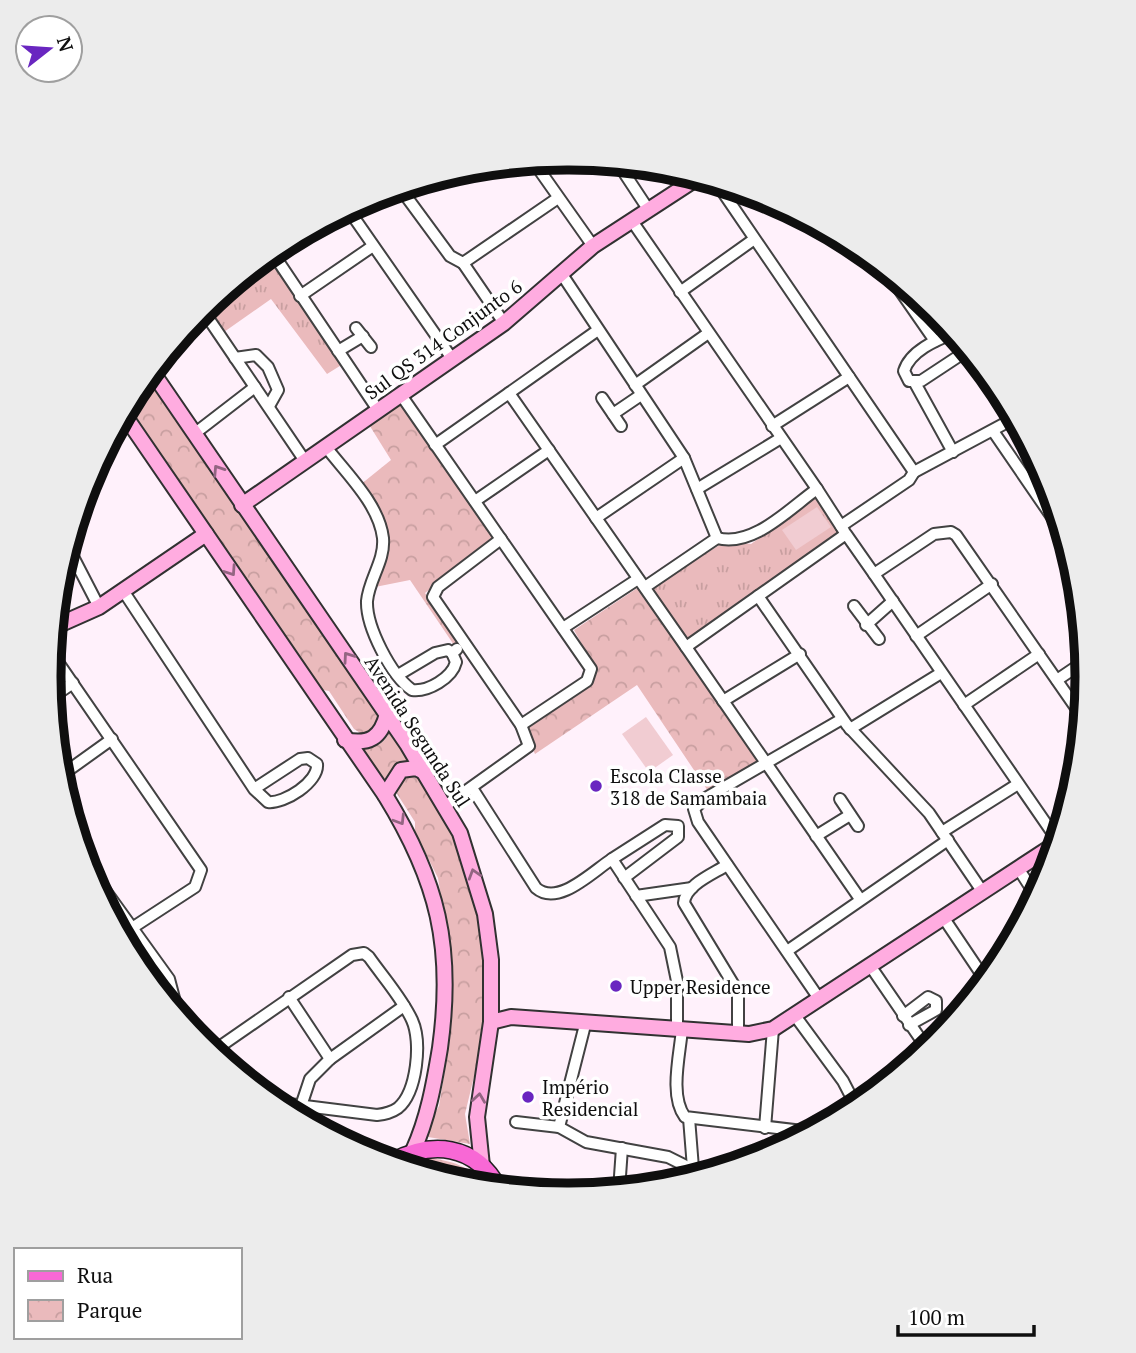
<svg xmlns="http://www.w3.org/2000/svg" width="1136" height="1353" font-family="'PT Serif',serif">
<defs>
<pattern id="grass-tufts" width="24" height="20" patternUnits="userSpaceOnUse" patternTransform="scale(1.75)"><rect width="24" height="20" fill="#eababc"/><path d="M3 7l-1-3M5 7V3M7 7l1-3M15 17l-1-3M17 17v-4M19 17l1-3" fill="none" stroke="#c89fa0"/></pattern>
<pattern id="park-crowns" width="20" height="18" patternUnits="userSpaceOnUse" patternTransform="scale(1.75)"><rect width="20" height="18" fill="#eababc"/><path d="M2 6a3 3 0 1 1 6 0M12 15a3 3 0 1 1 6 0" fill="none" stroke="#c89fa0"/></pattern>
</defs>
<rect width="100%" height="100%" fill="#fff1fb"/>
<g fill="url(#grass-tufts)">
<polygon points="269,254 343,364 327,374 271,299 224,332 205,306"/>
<polygon points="819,495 844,533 686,644 650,588 726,541 751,544"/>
</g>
<g fill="url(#park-crowns)">
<polygon points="149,372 378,712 380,724 365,736 354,729 329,691 323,690 127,406"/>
<path d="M 400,402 L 495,539 L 425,593 L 458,642 L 454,645 L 410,580 L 375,587 C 400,544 386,523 360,485 L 391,460 L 368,423 Z"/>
<polygon points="642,585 769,763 712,797 637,685 535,754 523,728 593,683 597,672 574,630"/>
<path d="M 391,725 L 416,763 L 384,785 L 359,747 C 376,749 388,743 391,725 Z"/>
<polygon points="416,771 445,810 480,908 487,1000 477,1064 465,1114 470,1144 422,1136 439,1106 445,1069 447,933 438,878 415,832 415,822 394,789 395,779"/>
<path d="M 427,1158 C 450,1160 472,1166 485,1187 L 466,1185 L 402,1166 Z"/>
</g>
<g fill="#f1ccd2">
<polygon points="817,507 831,527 796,550 782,530"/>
<polygon points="646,717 673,755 649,772 622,734"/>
</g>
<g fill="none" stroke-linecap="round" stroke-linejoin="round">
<defs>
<g id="street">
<polyline points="533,161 593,246"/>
<polyline points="617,162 648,209"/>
<polyline points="472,167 482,170 492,165"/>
<polyline points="716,182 914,472 909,480 841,526"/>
<polyline points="400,188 450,256 463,263 558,198"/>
<polyline points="348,209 453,360"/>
<polyline points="351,213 377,195"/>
<polyline points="632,221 817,489"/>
<polyline points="272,252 378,410"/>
<polyline points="463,263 504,323"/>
<polyline points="885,269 935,341"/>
<polyline points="561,273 684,458 717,538 645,587"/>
<polyline points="680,292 753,240"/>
<polyline points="300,296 373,246"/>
<polyline points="202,309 305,461"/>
<polyline points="356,328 371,347"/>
<path d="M 954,333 C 936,340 910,351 904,371 L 909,381 L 921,381 L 968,350"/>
<polyline points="338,351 363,336"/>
<polyline points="235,358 256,355 268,367 278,390 269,406"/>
<polyline points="915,383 953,452"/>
<polyline points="635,385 707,334"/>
<polyline points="509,393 598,330"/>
<polyline points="401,395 591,669 587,681 521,725"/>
<polyline points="602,398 621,426"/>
<polyline points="613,414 641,395"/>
<polyline points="772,426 849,377"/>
<polyline points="993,431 1065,536"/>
<polyline points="194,434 255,387"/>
<polyline points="435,445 509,393 686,647"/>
<path d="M 326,447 C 346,473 379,504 383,538 C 385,561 369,579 367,601 C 366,627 391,675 412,690 C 428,692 452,678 456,662 L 452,653"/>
<polyline points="914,472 1015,418"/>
<polyline points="697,489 781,438"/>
<polyline points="475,501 549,450"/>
<polyline points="596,518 684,458"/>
<path d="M 717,538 C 753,548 790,508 817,489 L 844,531"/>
<polyline points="68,547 99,607"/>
<path d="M 124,592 L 254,789 L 268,802 C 284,804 319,782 317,764 L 308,758 L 300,759 L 254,789"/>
<polyline points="758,596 847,725 929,813 982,891"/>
<polyline points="854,606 879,639"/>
<polyline points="866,625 893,601"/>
<polyline points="563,628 638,579"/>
<polyline points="916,636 992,584"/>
<polyline points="51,652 201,870 195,887 132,928"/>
<polyline points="398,675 435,653 448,650 452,653 457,649"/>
<polyline points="1057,680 1085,661"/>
<polyline points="51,698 73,683"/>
<polyline points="723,701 800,654"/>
<polyline points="964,705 1039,654"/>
<polyline points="850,729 941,673"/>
<polyline points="59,777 112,739"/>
<path d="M 472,788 L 536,888 C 558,907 592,872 612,859 L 670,947 L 677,981 L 677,1028"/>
<polyline points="840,799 858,826"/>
<polyline points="445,806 529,746 521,725 433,597 438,587 501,539"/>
<polyline points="942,832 1018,784"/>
<polyline points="816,836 850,815"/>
<polyline points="1058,841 874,574 934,534 951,532 956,535 1083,718"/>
<polyline points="612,859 665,825 678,826 678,837 624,878"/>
<polyline points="84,861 169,979 174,998 169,1005"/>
<path d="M 727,865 C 713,874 685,885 684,903 L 738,992 L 738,1033"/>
<polyline points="1018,868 1036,896"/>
<polyline points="636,896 692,888"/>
<polyline points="860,899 686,647 846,534 874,574"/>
<polyline points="943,917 986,981"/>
<polyline points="787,951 948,840"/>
<polyline points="871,967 928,1050"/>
<polyline points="289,997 330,1059 404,1006"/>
<polyline points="820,1000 698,822 694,809 704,799 842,719"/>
<polyline points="903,1016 928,997 936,1001 936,1010 909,1025"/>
<polyline points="796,1017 843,1081 857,1108"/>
<path d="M 682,1029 C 680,1054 669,1096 685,1117 L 811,1132"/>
<path d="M 212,1052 L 352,955 L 364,953 L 369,957 C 383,977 402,998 412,1020 C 422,1042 417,1092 398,1108 C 391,1113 385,1114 377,1115 L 273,1102"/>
<polyline points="857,1103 892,1079"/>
<polyline points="301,1106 310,1079 330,1059"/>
<polyline points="689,1118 693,1168"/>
<polyline points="516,1122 559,1127 586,1142 668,1157 704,1175"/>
<polyline points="559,1127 586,1021"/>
<polyline points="765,1128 773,1029"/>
<polyline points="619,1190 622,1148"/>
</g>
<g id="secondary">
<polyline points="151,370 407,744 460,833 485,914 491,960 491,1022 477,1117 482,1166"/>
<path d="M 123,413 L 385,795 C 438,881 454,947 440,1048 C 434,1084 428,1118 413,1151"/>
<polyline points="242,505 504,323 593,246 699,177"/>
<polyline points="54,627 99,607 206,534"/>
<path d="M 345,740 C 369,745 381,738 387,714"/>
<polyline points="385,795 401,770 416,768 426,773"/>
<polyline points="491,1022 511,1017 749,1034 773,1029 1057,843"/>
</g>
<path id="primary" d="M 391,1162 C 431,1141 475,1143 499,1189"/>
</defs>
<use href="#street" stroke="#424242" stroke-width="14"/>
<use href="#secondary" stroke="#313131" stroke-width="18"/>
<use href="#primary" stroke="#202020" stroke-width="19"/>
<use href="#street" stroke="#fff" stroke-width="10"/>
<use href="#secondary" stroke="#fface0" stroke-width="14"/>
<use href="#primary" stroke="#f868d5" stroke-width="16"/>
</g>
<defs><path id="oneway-chevron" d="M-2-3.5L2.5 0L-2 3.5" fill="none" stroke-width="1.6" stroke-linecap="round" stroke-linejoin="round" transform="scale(1.75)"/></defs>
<g stroke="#936582">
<use href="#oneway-chevron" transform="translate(218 470) rotate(-123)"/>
<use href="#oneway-chevron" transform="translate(231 571) rotate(56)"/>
<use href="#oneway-chevron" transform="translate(348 657) rotate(-125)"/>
<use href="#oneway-chevron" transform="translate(400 820) rotate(58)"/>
<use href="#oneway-chevron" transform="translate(474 874) rotate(-107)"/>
<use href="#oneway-chevron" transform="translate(479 1098) rotate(-82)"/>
</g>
<g fill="#6926c0" stroke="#fff" stroke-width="2.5">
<circle cx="596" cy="786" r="7"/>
<circle cx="616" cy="986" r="7"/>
<circle cx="528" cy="1097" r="7"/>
</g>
<g text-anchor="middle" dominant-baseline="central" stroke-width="7" stroke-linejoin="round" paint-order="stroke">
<g font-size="19" fill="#0f0f0f" stroke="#fff">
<text transform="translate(443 339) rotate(-36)">Sul QS 314 Conjunto 6</text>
<text transform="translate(418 731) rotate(57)">Avenida Segunda Sul</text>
</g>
<g font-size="19" fill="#0f0f0f" stroke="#fff" text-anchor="start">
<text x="610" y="775">Escola Classe<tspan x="610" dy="22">318 de Samambaia</tspan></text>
<text x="630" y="986">Upper Residence</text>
<text x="542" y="1086">Império<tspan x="542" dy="22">Residencial</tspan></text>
</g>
</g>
<path d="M0 0H1136V1353H0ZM567 170H569A506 506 0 0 1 1075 676V677A506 506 0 0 1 569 1183H567A506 506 0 0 1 61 677V676A506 506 0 0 1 567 170Z" fill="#ececec" fill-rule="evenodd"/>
<path fill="none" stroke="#0f0f0f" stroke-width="9" d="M567 170H569A506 506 0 0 1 1075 676V677A506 506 0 0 1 569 1183H567A506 506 0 0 1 61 677V676A506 506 0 0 1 567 170Z"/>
<rect x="14" y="1248" width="228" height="91" fill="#ffffff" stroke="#9f9f9f" stroke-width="2"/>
<rect x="28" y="1271" width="35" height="10" fill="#f868d5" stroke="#9f9f9f" stroke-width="2"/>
<text x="77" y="1283" font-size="21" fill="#0f0f0f">Rua</text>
<rect x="28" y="1300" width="35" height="21" fill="url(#park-crowns)" stroke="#9f9f9f" stroke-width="2"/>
<text x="77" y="1318" font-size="21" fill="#0f0f0f">Parque</text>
<g transform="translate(49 49) rotate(73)"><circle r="33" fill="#ffffff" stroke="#9f9f9f" stroke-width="2"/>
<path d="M0-5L12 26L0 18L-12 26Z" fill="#6926c0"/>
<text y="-10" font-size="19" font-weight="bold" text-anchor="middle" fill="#0f0f0f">N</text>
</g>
<path d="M898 1325v10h136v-10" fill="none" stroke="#0f0f0f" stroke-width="3.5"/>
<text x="908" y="1325" font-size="21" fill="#0f0f0f" stroke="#ffffff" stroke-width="5" paint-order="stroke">100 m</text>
</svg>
